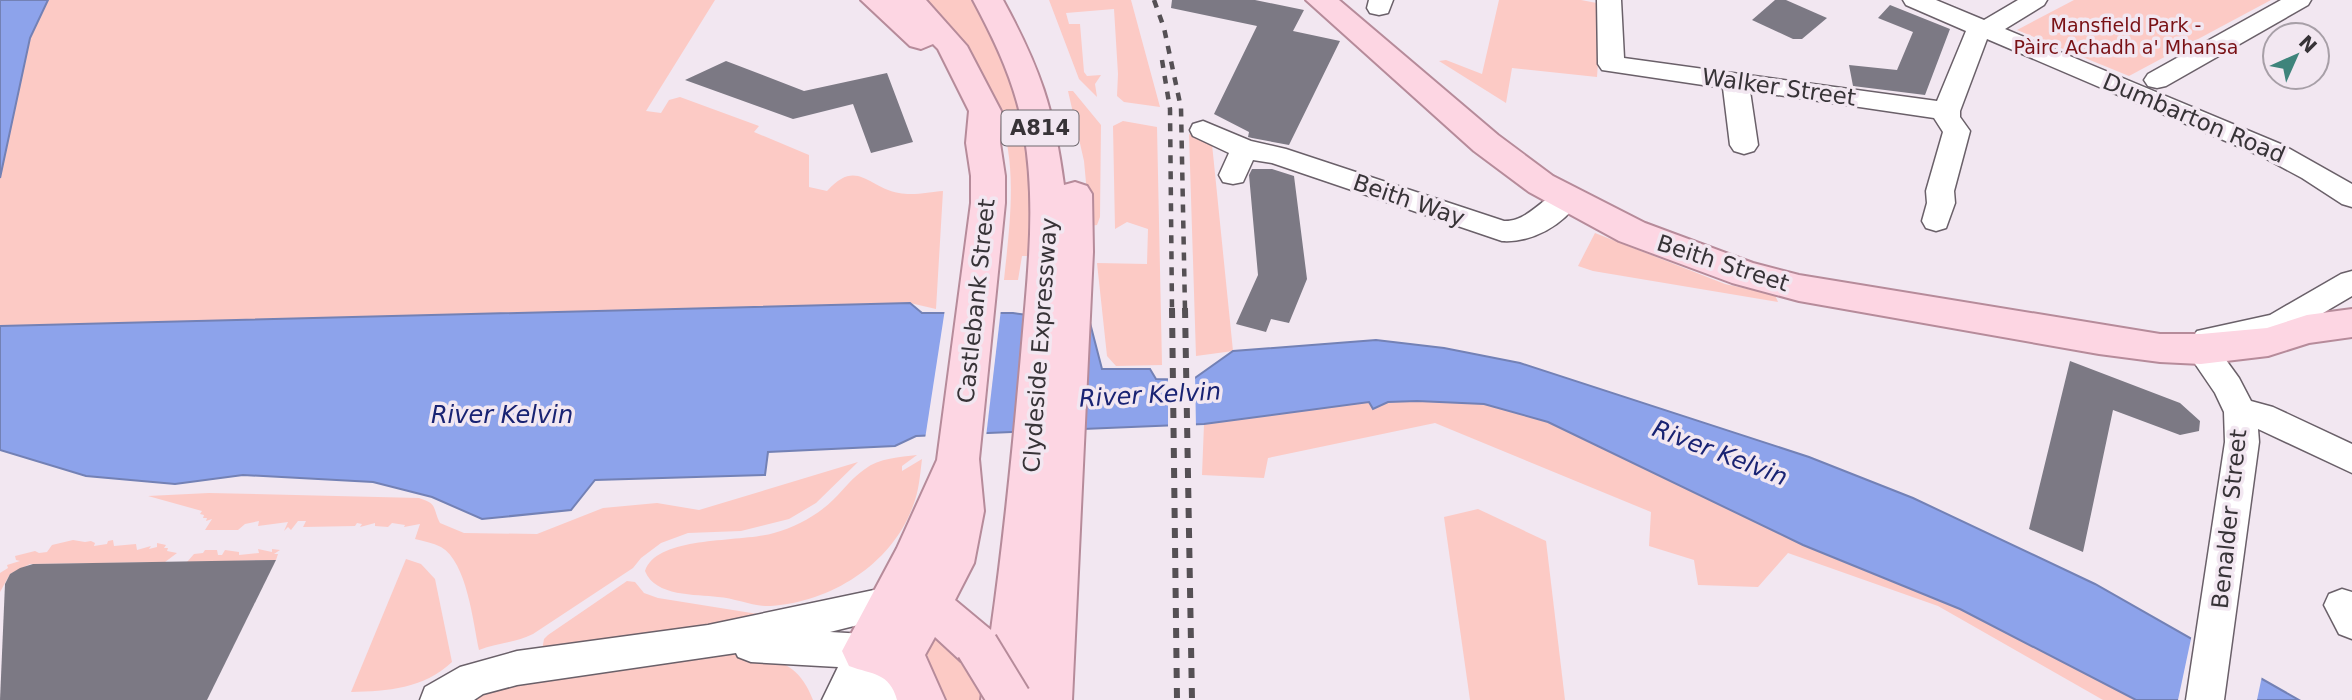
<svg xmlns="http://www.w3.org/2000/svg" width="2352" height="700" font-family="'DejaVu Sans',sans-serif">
<rect width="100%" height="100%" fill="#f2e7f1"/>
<g fill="#fccac5">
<path d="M 48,0 L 715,0 L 646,111 L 661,113 L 669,100 L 680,97 L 759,126 L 754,132 L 809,155 L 809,187 L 827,191 C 857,158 867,187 899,193 C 913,196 930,192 943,191 L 936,309 L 910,303 L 0,326 L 0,178 L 30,38 Z"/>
<path d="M 922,0 L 977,0 L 1026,114 L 1035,256 L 1022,256 L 1018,280 L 1004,280 C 1009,230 1020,158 996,111 C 976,74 946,36 922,0 Z"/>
<polygon points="1049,0 1131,0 1160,107 1124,102 1117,96 1118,74 1114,9 1066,13 1069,24 1080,24 1084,72 1087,76 1101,75 1095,84 1097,97 1079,79"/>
<polygon points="1499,0 1581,0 1602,4 1597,77 1512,68 1506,103 1439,61 1446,60 1482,74"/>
<polygon points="2074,0 2271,0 2129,76 2017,30"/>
<polygon points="1068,91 1073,91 1101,125 1100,217 1097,225 1090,226 1084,161"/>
<polygon points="1123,121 1157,127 1162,365 1116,366 1107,356 1097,263 1147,264 1148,229 1127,222 1115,229 1113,126"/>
<polygon points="1189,134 1212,144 1233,351 1196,356"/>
<polygon points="1595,233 1725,284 1775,295 1778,302 1593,271 1578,266"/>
<polygon points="1417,401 1484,404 1548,422 1803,545 1960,609 2136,700 2103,700 1938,606 1788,553 1758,587 1698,585 1694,560 1649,546 1651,512 1435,423 1268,458 1264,478 1202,475 1204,424 1369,402 1373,409 1388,402"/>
<path d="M 917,455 L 902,466 L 902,471 L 922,459 C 920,475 919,491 913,506 C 892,564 831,602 771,606 C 754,607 735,598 718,597 C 696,594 655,597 645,571 C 657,535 740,543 774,533 C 796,527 818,515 834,499 C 844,489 853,477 865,469 C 879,458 900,457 917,455 Z"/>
<path d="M 858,462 L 816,503 L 789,519 L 741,531 L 688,533 L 661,543 L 641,558 L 633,568 L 533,634 C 515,643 497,643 479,650 C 473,622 467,562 441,547 C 433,543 423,541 415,539 L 420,524 L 404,527 L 405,525 L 392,523 L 388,527 L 375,526 L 375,523 L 360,527 L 362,524 L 357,523 L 355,526 L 303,527 L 306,521 L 298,521 L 291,530 L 288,527 L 284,531 L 288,522 L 258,526 L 259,521 L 245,524 L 238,530 L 205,530 L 212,519 L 206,521 L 207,518 L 203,518 L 204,515 L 200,514 L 202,511 L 148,496 L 209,493 L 419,498 C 438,504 432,507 440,523 L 464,533 L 537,534 L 603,508 L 657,503 L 699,510 Z"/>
<polygon points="1478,509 1546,541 1565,700 1470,700 1444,517"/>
<polygon points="73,540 85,542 91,541 95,543 94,546 107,544 108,541 113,540 114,546 136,544 137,550 151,546 149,549 157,547 157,543 166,545 164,548 168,548 167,551 177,553 165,562 30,564 10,574 0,592 0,573 8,568 7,565 20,561 16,560 15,556 35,551 39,553 47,552 52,545"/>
<polygon points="258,549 272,552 272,549 280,550 274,554 278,554 276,560 187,562 194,554 203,553 205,550 217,550 218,555 222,555 225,550 239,552 239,555 259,553"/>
<path d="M 406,559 L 421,564 L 435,579 L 452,662 C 423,689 388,691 351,692 Z"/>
<polygon points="627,581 635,582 644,593 658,598 764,615 764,618 542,650 544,639 548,635"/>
<polygon points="948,631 992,700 944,700 925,649 937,634"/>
<path d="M 748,654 C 782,661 799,665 813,700 L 469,700 C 544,668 666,656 748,654 Z"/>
</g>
<g fill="#8da3eb" stroke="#7381b5" stroke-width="2">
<polygon points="0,0 48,0 30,38 0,178"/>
<polygon points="910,303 922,313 1013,313 1090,323 1102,369 1150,369 1156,379 1192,380 1233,351 1376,340 1444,348 1520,363 1809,457 1913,498 2095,584 2299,700 2136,700 1960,609 1803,545 1548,422 1484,404 1417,401 1388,402 1373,409 1369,402 1204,424 916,436 895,446 768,452 765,475 595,480 571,510 482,519 432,497 373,482 243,475 175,484 86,476 0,450 0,326"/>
</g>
<g fill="#f2e7f1">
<polygon points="945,309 1001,309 986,437 925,439"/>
<polygon points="1195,373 1196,428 1168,429 1168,376 1191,376"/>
<polygon points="2192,634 2262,676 2257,700 2178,700"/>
</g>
<g fill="#7c7984">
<polygon points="1172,0 1255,0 1304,10 1293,31 1340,41 1289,145 1252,138 1248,137 1249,132 1214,114 1257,26 1171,8"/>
<polygon points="1775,0 1786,0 1827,18 1802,39 1793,39 1752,20"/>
<polygon points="1890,5 1950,29 1925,95 1853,86 1849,65 1897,70 1913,32 1878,18"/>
<polygon points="726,61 804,91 887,73 913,142 871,153 853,104 793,119 685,80"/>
<polygon points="1252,169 1272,169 1294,176 1307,279 1289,323 1271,319 1266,332 1236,324 1258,275 1249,175"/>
<polygon points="2070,361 2180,403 2200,421 2199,431 2180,435 2113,410 2083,552 2029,529"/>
<polygon points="276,560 207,700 0,700 5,584 10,574 20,568 33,564"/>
</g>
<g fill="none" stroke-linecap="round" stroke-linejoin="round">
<defs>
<g id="minor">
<polygon points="1369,0 1393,0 1388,13 1379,15 1370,13 1367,8"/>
<polygon points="1597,0 1621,0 1624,58 1937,101 1966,31 1906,5 1903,0 1936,0 1984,20 2018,0 2047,0 2044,5 2005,29 2283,145 2352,184 2352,207 2342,204 2302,178 2263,157 1987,39 1960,111 1960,117 1970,131 1954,191 1955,203 1946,228 1936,231 1926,228 1922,221 1927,203 1926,191 1943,132 1934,118 1750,91 1758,145 1754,151 1744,154 1734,151 1730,145 1723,88 1602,70 1598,64"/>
<polygon points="2281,0 2311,0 2308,5 2166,86 2157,88 2148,86 2144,80 2148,74"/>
<path d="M 1203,121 L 1251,141 L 1286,149 L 1504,221 C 1534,222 1547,184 1576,192 L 1580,199 C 1564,225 1532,243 1502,241 L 1272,163 L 1253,160 L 1243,182 L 1233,184 L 1223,182 L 1219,175 L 1229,153 L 1193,136 L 1190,130 L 1193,124 Z"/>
<polygon points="2352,271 2352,296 2289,333 2218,349 2239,378 2251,401 2273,407 2352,444 2352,473 2258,429 2259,442 2224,700 2186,700 2225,442 2224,412 2215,393 2185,349 2197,331 2270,315 2341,274"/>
<polygon points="893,586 906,591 911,602 906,613 830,632 865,634 878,639 884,650 899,642 912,647 918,659 897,700 822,700 838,667 751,662 738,657 736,653 517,685 483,694 474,700 420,700 425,687 460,667 517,651 708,625"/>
<polygon points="2342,589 2352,592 2352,639 2339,634 2324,605 2329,594"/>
</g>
<g id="major">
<path d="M 861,0 L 926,0 L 967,46 L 1001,111 L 1000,143 L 1005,176 L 1005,203 L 979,459 L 984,511 L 974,563 L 955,600 L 991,630 C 1004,538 1013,447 1021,355 C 1027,281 1037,207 1024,133 C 1016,85 996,43 973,0 L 1003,0 C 1040,68 1054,109 1064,185 L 1075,182 L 1087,186 L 1092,194 L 1093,252 L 1072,700 L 981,700 L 986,663 L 977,667 L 961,661 L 935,637 L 925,655 L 945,700 L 897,700 C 889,672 873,675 849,666 L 842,651 L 897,548 L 937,460 L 971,203 L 971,176 L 966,143 L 969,111 L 938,49 L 933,44 L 921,49 L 910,46 Z"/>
<polygon points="1306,0 1339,0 1498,135 1553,176 1645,223 1753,263 1799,275 2160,334 2201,334 2267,328 2307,315 2352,309 2352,337 2309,343 2268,356 2201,364 2160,362 2099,354 1799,301 1732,283 1619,241 1529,192 1474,151"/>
</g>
</defs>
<use href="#minor" stroke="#6a6069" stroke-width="3"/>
<use href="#major" stroke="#b68b9a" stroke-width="4"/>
<use href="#minor" fill="#fff" fill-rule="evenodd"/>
<use href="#major" fill="#fdd6e3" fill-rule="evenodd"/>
<g stroke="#555054" stroke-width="4.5" stroke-dasharray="8 8" stroke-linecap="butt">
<polyline points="1154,0 1164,28 1181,108 1185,310"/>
<polyline points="1162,60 1170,109 1172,310"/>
</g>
<g stroke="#555054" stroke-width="6" stroke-dasharray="10 10" stroke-linecap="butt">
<polyline points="1172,308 1177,700"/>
<polyline points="1185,308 1192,700"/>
</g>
<defs>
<polyline id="major-bridge" points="977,646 1010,700"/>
</defs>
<use href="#major-bridge" stroke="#b68b9a" stroke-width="46" stroke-linecap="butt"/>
<use href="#major-bridge" stroke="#fdd6e3" stroke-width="42"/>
</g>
<g text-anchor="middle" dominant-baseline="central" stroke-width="7" stroke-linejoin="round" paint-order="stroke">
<g font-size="19" fill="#791115" stroke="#f2e7f1">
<text x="2126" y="25">Mansfield Park -<tspan x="2126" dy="22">Pàirc Achadh a' Mhansa</tspan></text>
</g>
<rect fill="#f2e7f1" stroke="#6f696f" stroke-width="2" x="1001.5" y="110.5" width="77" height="35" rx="5"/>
<g font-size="21" font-weight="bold" fill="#373337">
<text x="1040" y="128">A814</text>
</g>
<g font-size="23" fill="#373337" stroke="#f2e7f1">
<text transform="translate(1779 87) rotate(8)">Walker Street</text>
<text transform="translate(2194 118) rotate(23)">Dumbarton Road</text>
<text transform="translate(1409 200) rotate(19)">Beith Way</text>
<text transform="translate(1723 263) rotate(18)">Beith Street</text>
<text transform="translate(976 301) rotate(-84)">Castlebank Street</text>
<text transform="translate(1040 345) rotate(-86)">Clydeside Expressway</text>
<text transform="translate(2229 519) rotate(-84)">Benalder Street</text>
</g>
<g font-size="24" font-style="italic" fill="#192373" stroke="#f2e7f1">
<text transform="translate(1150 395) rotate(-3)">River Kelvin</text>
<text x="502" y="415">River Kelvin</text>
<text transform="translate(1720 453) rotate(21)">River Kelvin</text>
</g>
</g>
<g transform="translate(2296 56) rotate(45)"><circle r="33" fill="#f2e7f1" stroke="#a79fa7" stroke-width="2"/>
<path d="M0-5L12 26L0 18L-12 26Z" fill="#3e847b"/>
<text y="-10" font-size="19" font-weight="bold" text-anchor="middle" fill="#373337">N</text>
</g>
</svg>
